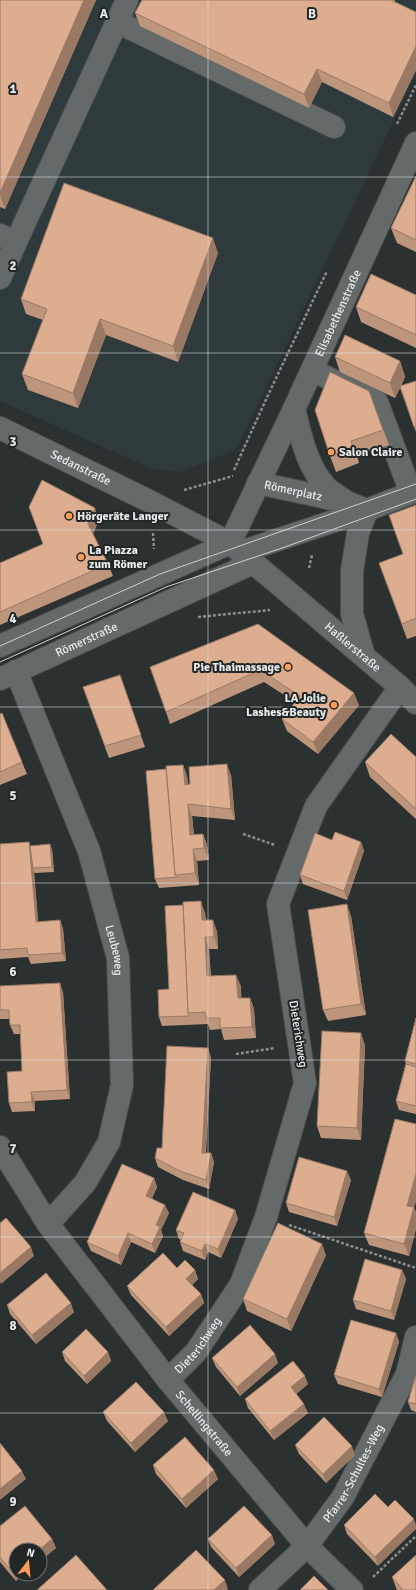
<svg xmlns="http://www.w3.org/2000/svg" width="416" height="1590" font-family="Signika,sans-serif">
<rect width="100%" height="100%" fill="#2b3030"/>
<polygon fill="#2e3a3c" points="0,0 416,0 416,74 236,450 180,472 152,469 0,401"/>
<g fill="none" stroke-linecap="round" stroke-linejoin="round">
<defs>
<g id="minor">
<polyline points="117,22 334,127"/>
<polyline points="0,235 16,242 127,0"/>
<polyline points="0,278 16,242"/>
<polyline points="312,370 377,402 411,493"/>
<path d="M 294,409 C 301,436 306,464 325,486 C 330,492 339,496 345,501"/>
<path id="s1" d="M 0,428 L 147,500 L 230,543 L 400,687 L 416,703"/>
<path id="s2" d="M 258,483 L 346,502 L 367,510"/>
<polyline points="241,552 367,510 416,491"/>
<path id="s3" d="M 0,646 L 230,543 L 294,409 L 416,143"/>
<polyline points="364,656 352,614 352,571 358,533 367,510"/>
<path id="s4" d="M 16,671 L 89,851 L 118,958 L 122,1085 L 109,1142 L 85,1183 L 48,1224"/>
<path id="s5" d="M 0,679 L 253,563"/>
<path id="s6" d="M 0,1147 L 48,1224 L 168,1380 L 307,1546 L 352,1590"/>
<path id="s7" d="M 168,1380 L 196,1352 L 241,1284 L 266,1217 L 305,1083 L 278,904 L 316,806 L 400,687"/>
<path id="s8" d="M 260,1590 L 307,1546 L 343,1497 L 407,1374 L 416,1337"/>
</g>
</defs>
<use href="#minor" stroke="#4a4f4f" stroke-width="24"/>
<g stroke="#898d8d" stroke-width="2.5" stroke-dasharray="3 2" stroke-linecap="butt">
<polyline points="397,124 416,85"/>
<polyline points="234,470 269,393 327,271"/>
<polyline points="184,490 233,476"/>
<polyline points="153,533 154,549"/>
<polyline points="309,568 312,555"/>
<polyline points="198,617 270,610"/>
<polyline points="243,834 275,845"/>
<polyline points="236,1054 275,1048"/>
<polyline points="289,1225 416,1268"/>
<polyline points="373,1577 416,1536"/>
</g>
<use href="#minor" stroke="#64696a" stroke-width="22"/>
<g stroke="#ced1d2" stroke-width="1">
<polyline points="0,646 160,574 416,484"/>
<polyline points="0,662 166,587 285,547 416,499"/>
</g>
</g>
<g fill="#bd957b">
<polygon points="0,0 96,0 5,209 0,207"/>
<polygon points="142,0 395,0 394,2 416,12 416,70 393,117 322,82 309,108 140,26 135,13"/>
<polygon points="416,176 416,252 397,243 391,228"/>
<polygon points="218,253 178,362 106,335 78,408 28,390 22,374 43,320 26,314 21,299"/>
<polygon points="416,295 416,348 361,322 356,307"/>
<polygon points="335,357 400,361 405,377 401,386 416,381 416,432 400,388 395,398 340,372"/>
<polygon points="369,391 389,445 357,456 359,463 336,472 330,456"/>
<polygon points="416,505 416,636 407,639 379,563 403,554"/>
<polygon points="99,520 93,534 108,564 113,576 0,625 0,563"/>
<polygon points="258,624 359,705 318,754 287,731 282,719 295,702 264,682 170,724 166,712"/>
<polygon points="83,687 124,687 145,747 109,758"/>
<polygon points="0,714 22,762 27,774 0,785"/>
<polygon points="416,757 416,819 370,777 365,762"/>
<polygon points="183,765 187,776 188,784 231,775 235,820 192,816 194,835 203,834 207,845 209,860 197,861 199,885 159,888 155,879 166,769"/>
<polygon points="332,840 361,842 364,851 347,900 303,884 300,875"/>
<polygon points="29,842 30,846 52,849 54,872 34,873 34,872 38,922 60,920 63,929 66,961 31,964 28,957 0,959 0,844"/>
<polygon points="205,913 206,920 217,931 218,949 209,949 211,976 241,986 241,998 250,998 254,1009 256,1038 224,1040 221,1029 210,1030 208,1024 162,1026 159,1017 169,989"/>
<polygon points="351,916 366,1015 328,1021 323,1010"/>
<polygon points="0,986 63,992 70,1099 35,1101 35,1111 12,1112 9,1103 22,1071 20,1034 14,1034 10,1025 10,1019 0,1019"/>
<polygon points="416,1018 416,1114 399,1110 396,1101 406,1064 405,1061"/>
<polygon points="365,1045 361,1140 321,1138 317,1126"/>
<polygon points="211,1057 206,1153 211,1153 214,1162 209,1189 183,1180 158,1167 155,1158 162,1148"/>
<polygon points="154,1178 157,1187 152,1198 169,1213 161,1230 163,1236 155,1253 131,1242 121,1265 91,1251 87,1242"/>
<polygon points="351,1180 337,1226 289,1212 286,1203"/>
<polygon points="414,1208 416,1212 416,1229 409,1256 369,1245 364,1233"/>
<polygon points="235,1210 238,1219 221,1258 208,1252 205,1260 183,1251 180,1242 181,1240 179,1239 176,1230"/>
<polygon points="326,1255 291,1331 247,1311 243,1299"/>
<polygon points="177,1268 195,1270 198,1279 192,1285 201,1294 204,1303 169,1336 131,1295 127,1286"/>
<polygon points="402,1270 406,1279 394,1320 356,1309 353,1300"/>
<polygon points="7,1305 74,1312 36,1344 10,1314"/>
<polygon points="396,1333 399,1342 382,1397 338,1384 334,1375"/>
<polygon points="62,1352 108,1352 111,1361 87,1384 65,1361"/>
<polygon points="212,1358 278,1363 240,1396 216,1367"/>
<polygon points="416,1375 416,1412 411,1410 408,1402"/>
<polygon points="308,1384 296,1394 308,1413 274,1440 248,1408 245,1399"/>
<polygon points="103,1412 168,1421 135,1452 107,1421"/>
<polygon points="295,1445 355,1455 326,1483 299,1454"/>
<polygon points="153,1465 218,1479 186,1508 156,1474"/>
<polygon points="375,1494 378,1566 347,1534 344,1525"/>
<polygon points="0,1526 52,1539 56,1548 40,1561 40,1550 16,1581 0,1562"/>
<polygon points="208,1539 275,1544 239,1577 211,1547"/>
<polygon points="392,1577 416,1590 397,1590"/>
</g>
<g fill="#9a7964">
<polygon points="84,0 96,0 5,209 0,195 0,193"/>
<polygon points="416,46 416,70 393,117 389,103"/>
<polygon points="317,69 322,82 309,108 304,94"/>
<polygon points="213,238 218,253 178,362 173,346"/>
<polygon points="100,319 106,335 78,408 73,393"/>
<polygon points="400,361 405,377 395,398 390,383"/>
<polygon points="95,508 99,520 92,535 88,524"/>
<polygon points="354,693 359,705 318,754 313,742"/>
<polygon points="227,764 231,775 235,820 231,809"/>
<polygon points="183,765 187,776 189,796 185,785"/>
<polygon points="188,804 192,816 195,847 190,835"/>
<polygon points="203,834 207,845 209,860 204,848"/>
<polygon points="29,842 32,851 33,868 34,872 39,931 36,922"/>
<polygon points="361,842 364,851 347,900 344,891"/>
<polygon points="50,844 52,849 54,872 52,867"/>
<polygon points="193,849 197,861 199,885 195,873"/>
<polygon points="201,901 205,913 206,932 202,920"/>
<polygon points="347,904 351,916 366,1015 361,1004"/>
<polygon points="60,920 63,929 66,961 62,953"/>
<polygon points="213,920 217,931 218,949 214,937"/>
<polygon points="205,937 209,949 211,988 207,976"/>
<polygon points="236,975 241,986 242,1010 238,998"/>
<polygon points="60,983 63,992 70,1099 67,1090"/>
<polygon points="250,998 254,1009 256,1038 252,1027"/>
<polygon points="361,1033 365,1045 361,1140 357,1128"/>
<polygon points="208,1048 211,1057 205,1162 202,1153"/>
<polygon points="31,1092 35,1101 35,1111 32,1102"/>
<polygon points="211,1153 214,1162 209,1189 206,1180"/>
<polygon points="347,1171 351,1180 337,1226 334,1217"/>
<polygon points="416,1174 416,1202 414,1208 416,1212 416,1229 409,1256 404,1244 407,1206"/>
<polygon points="154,1178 157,1187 149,1205 146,1196"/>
<polygon points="165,1205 169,1213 161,1230 163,1236 155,1253 152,1244 156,1225"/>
<polygon points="235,1210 238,1219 221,1258 218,1249"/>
<polygon points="128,1233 131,1242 121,1265 118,1256"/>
<polygon points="205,1244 208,1252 205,1260 202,1251"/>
<polygon points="322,1244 326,1255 291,1331 287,1319"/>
<polygon points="31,1247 34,1256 1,1284 0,1282 0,1273"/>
<polygon points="195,1270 198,1279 189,1288 186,1279"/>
<polygon points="402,1270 406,1279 394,1320 391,1311"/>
<polygon points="201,1294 204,1303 169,1336 166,1327"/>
<polygon points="71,1303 74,1312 36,1344 32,1335"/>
<polygon points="396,1333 399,1342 382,1397 379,1389"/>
<polygon points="108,1352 111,1361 87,1384 84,1376"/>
<polygon points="275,1354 278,1363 240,1396 237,1387"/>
<polygon points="305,1376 308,1384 294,1396 291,1387"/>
<polygon points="304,1404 308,1413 274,1440 270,1431"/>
<polygon points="164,1412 168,1421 135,1452 131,1443"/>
<polygon points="352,1446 355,1455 326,1483 323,1474"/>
<polygon points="214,1470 218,1479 186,1508 182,1499"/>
<polygon points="22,1471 26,1479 0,1500 0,1489"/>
<polygon points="414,1519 416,1525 416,1529 378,1566 375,1557"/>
<polygon points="272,1535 275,1544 239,1577 236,1568"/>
<polygon points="52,1539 56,1548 40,1561 40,1550 39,1550"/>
<polygon points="16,1569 16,1574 24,1574 16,1581 12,1572"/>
<polygon points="225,1580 228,1589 227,1590 214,1590"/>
</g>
<g fill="#dcad8f" stroke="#9a7964">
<polygon points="0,0 84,0 0,193"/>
<polygon points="142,0 391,0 416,12 416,46 389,103 317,69 304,94 135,13"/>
<polygon points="416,176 416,240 391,228"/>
<polygon points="64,183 213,238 173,346 100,319 73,393 22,374 47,309 21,299"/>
<polygon points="371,274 416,295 416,335 356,307"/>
<polygon points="345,335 400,361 390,383 335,357"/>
<polygon points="330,372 369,391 383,430 351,441 353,447 330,456 315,410"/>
<polygon points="416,381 416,427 414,427 400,386"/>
<polygon points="42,480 95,508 88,524 108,564 0,612 0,563 43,544 29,507"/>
<polygon points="416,505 416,618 402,624 379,563 403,554 389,515"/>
<polygon points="258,624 354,693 313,742 282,719 300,696 260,670 166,712 150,667"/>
<polygon points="120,675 141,735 105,746 83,687"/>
<polygon points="2,713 22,762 0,772 0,714"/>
<polygon points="391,734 416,757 416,809 365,762"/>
<polygon points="227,764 231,809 188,804 190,835 203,834 204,848 193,849 195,873 175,875 166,766 183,765 185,785 190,784 189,767"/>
<polygon points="166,769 175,875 177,877 155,879 146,771"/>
<polygon points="335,832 361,842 344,891 300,875 315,833 332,840"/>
<polygon points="29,842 36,922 60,920 62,953 28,955 27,948 0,950 0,844"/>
<polygon points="50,844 52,867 33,868 30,846"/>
<polygon points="201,901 202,920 213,920 214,937 205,937 207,976 236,975 238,998 250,998 252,1027 220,1028 220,1018 206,1018 205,1012 188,1013 183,902"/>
<polygon points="347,904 361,1004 323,1010 308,910"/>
<polygon points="183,905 188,1013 189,1016 159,1017 158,990 169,989 165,906"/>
<polygon points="60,983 67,1090 31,1092 32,1102 9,1103 7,1072 22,1071 20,1025 10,1025 9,1010 0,1010 0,986"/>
<polygon points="416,1018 416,1064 405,1061"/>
<polygon points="322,1031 361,1033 357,1128 317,1126"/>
<polygon points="167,1046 208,1048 202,1153 211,1153 206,1180 180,1171 155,1158 157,1148 162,1148"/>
<polygon points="406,1064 416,1067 416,1106 396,1101"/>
<polygon points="395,1119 416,1124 416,1174 407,1206 414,1207 404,1244 364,1233"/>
<polygon points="299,1157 347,1171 334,1217 286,1203"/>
<polygon points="122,1164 154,1178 146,1196 165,1205 156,1225 160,1227 152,1244 128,1233 118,1256 87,1242"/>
<polygon points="193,1192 235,1210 218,1249 205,1244 202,1251 180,1242 184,1233 176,1230"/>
<polygon points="6,1218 31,1247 0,1273 0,1223"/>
<polygon points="278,1223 322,1244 287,1319 243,1299"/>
<polygon points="163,1253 177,1268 185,1260 195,1270 186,1279 201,1294 166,1327 127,1286"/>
<polygon points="365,1259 402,1270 391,1311 353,1300"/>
<polygon points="46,1273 71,1303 32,1335 7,1305"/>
<polygon points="351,1320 396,1333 379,1389 334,1375"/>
<polygon points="250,1325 275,1354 237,1387 212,1358"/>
<polygon points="86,1329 108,1352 84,1376 62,1352"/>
<polygon points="293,1361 305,1376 291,1387 304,1404 270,1431 245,1399"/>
<polygon points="416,1375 416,1404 408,1402"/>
<polygon points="136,1382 164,1412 131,1443 103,1412"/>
<polygon points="324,1417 352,1446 323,1474 295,1445"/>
<polygon points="185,1437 214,1470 182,1499 153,1465"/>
<polygon points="0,1443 22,1471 0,1489"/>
<polygon points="375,1494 388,1507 395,1500 414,1519 375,1557 344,1525"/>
<polygon points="25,1506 52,1539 39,1550 16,1550 16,1569 12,1572 0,1557 0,1526"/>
<polygon points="244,1506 272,1535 236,1568 208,1539"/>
<polygon points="196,1550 225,1580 214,1590 153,1590"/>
<polygon points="76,1555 107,1590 37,1590"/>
<polygon points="416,1555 416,1590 403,1590 392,1577"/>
<polygon points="314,1576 328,1590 300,1590"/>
</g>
<path fill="none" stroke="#e7eaeb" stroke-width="1" stroke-opacity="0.55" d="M 208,0 L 208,1590M 0,177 L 416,177M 0,353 L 416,353M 0,530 L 416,530M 0,707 L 416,707M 0,883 L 416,883M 0,1060 L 416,1060M 0,1237 L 416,1237M 0,1413 L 416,1413"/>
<g fill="#fd9c56" stroke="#212627" stroke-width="1.5">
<circle cx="331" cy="452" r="4"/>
<circle cx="69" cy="516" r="4"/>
<circle cx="81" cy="557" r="4"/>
<circle cx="288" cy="667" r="4"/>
<circle cx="334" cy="705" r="4"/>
</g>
<g text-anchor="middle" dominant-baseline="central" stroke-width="4" stroke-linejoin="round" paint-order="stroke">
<g font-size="12" fill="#e7eaeb" stroke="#212627">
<text stroke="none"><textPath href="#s3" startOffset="506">Elisabethenstraße</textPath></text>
<text stroke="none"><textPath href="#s1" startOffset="90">Sedanstraße</textPath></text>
<text stroke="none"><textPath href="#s2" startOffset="36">Römerplatz</textPath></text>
<text stroke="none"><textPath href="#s5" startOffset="95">Römerstraße</textPath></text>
<text stroke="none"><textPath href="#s1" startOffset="418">Haßlerstraße</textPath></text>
<text stroke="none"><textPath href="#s4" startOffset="297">Leubeweg</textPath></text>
<text transform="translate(298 1034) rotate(81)">Dieterichweg</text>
<text stroke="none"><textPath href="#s7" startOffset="46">Dieterichweg</textPath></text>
<text stroke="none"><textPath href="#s6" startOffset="344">Schellingstraße</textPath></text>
<text stroke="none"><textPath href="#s8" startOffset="151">Pfarrer-Schultes-Weg</textPath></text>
</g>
<g font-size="12" font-weight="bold" fill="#e7eaeb" stroke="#212627" text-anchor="start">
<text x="339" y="452">Salon Claire</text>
<text x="77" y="516">Hörgeräte Langer</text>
<text x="89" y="550">La Piazza<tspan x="89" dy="14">zum Römer</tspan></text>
<text x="280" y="667" text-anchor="end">Pie Thaimassage</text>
<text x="326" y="698" text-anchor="end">LA Jolie<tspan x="326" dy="14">Lashes&amp;Beauty</tspan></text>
</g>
</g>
<g font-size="13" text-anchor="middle" font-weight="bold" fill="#e7eaeb" stroke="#212627" stroke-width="4" stroke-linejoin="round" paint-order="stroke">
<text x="104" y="18">A</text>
<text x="312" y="18">B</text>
<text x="13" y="93">1</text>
<text x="13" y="270">2</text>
<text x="13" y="446">3</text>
<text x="13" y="623">4</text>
<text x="13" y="800">5</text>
<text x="13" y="976">6</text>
<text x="13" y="1153">7</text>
<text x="13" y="1330">8</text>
<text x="13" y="1506">9</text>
</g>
<g transform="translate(28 1562) rotate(16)"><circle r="19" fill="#212627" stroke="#707475"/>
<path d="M0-3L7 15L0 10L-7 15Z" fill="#fd9c56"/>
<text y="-6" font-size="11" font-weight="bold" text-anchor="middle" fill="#e7eaeb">N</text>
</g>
</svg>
